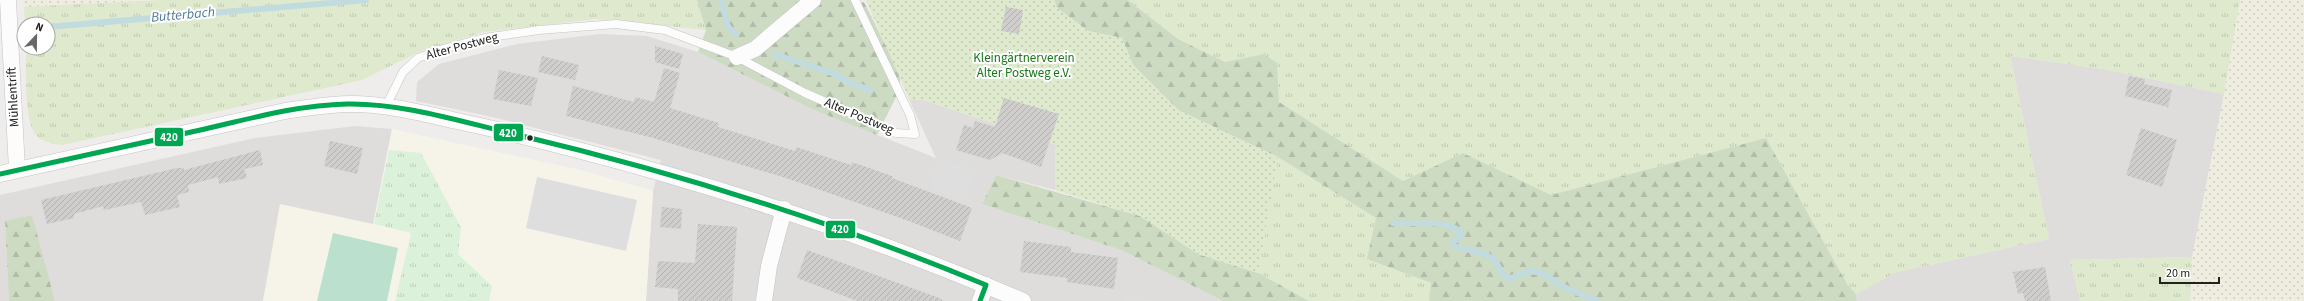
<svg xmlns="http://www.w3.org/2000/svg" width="2304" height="301" font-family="'Source Sans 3',sans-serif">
<defs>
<pattern id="farmland-dots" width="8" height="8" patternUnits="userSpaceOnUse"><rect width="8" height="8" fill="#eeede0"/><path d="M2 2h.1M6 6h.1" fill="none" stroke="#cccbc0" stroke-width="1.8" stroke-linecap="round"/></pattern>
<pattern id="grass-tufts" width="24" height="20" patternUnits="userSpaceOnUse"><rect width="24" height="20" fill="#dee9cd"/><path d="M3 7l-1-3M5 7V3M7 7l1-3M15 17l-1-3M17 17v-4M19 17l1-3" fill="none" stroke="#bec8b0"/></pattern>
<pattern id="forest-firs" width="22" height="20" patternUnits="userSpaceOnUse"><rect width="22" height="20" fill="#cddbc3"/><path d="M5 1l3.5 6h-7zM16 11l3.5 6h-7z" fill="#b0bca7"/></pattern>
<pattern id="park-tufts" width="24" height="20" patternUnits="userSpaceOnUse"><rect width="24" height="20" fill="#dcf1da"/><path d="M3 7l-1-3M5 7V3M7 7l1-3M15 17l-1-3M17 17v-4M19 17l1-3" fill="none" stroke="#bccebb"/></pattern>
<pattern id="garden-dots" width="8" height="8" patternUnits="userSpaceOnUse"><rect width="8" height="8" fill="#dee9cd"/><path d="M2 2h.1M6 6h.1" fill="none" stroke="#bec8b0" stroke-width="1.8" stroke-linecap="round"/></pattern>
<pattern id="building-hatch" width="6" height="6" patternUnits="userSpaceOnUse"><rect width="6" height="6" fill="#d0cecc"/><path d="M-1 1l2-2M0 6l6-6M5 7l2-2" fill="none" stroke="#b2b1af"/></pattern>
</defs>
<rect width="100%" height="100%" fill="#efedeb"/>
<g fill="#dedddc">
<polygon points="600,34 647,36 698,52 816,111 936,158 909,99 923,100 1055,144 1055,190 996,175 982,204 1121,250 1223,301 646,301 653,191 661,160 488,116 416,101 417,82 439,64 517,44"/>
<polygon points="2010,56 2103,69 2224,94 2192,257 2070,260 2080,301 1857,301 1856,294 1897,272 2049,239"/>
<polygon points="355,126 392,129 374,224 267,284 263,301 55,301 31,215 5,222 9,301 0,301 0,195 255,138"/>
</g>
<polygon fill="#f6f4e9" points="392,129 576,169 653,191 646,301 263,301 280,204 373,224"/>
<g fill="url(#farmland-dots)">
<polygon points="24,0 161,0 24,7"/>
<polygon points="2240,0 2304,0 2304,301 2190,301 2192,257 2224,94"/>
</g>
<g fill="url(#grass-tufts)">
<path d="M 161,0 L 697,0 L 706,30 L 596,19 L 484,32 L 421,51 L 362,80 L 62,145 C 55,144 46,143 39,138 C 22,124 27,69 26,48 L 48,48 L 48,24 L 25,24 L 24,7 Z"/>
<polygon points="1128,0 2240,0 2224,94 2103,69 2010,56 2049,239 1897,272 1856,294 1847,284 1766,138 1551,195 1463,153 1403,181 1279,102 1277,63 1264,54 1225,62 1178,39"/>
<polygon points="1278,157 1376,218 1368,259 1432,284 1429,301 1309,301 1258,273"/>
<polygon points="2192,257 2190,301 2080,301 2070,260"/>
</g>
<g fill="url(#forest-firs)">
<polygon points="697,0 851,0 853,6 864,2 901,76 897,95 877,135 816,111 698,52 706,30"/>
<polygon points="1054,0 1128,0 1178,39 1225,62 1264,54 1277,63 1279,102 1403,181 1463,153 1551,195 1766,138 1847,284 1856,294 1857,301 1429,301 1431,283 1367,259 1376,218 1278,157 1178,110 1133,65 1122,38 1088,31 1057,8"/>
<polygon points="996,175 1140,216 1198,254 1258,273 1309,301 1223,301 1121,250 982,204"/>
<polygon points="32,215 55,301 9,301 5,221"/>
</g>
<polygon fill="url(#park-tufts)" points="389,150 421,153 461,227 458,254 492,286 489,301 395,301 411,233 374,224"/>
<polygon fill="url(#garden-dots)" points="866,0 1054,0 1057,8 1088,31 1122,38 1133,65 1178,110 1278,157 1258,273 1198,254 1140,216 1055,190 1055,144 923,100 909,99"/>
<polygon fill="#bbe1ce" points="333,233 398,248 387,301 317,301"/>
<g fill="#dfdede">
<polygon points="940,157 976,171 965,201 934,190 934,171"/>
<polygon points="537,177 637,200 626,251 526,228"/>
<polygon points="1126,294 1157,301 1124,301"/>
</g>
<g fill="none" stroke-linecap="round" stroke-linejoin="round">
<g stroke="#c2dbde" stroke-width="6">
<polyline points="721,0 728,27 736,34"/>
<polyline points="48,27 366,0"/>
<polyline points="774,54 832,73 851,83 870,90"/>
<path d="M 1393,223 C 1414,225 1446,219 1461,232 L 1461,236 L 1453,242 L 1454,246 C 1467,251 1481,250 1493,259 C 1500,265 1499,274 1508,279 L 1530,271 L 1542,273 L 1564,287 L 1597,301"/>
</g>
</g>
<g fill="url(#building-hatch)">
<polygon points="1006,7 1023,10 1019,34 1001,31"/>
<polygon points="655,46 683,54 679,69 655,62"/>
<polygon points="542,56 579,65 575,80 538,72"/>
<polygon points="664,68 680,73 670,108 719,123 718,127 795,151 796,147 851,165 852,162 892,176 892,178 972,208 960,241 906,220 786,178 653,138 566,116 573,86 634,102 635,97 654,102"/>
<polygon points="499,70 538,78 531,106 493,99"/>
<polygon points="2129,76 2145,79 2144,84 2172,90 2168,107 2125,96"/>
<polygon points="1004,98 1059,114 1041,167 1002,153 990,160 956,150 964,125 973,128 975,121 995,127"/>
<polygon points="2141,128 2177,140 2162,187 2126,175"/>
<polygon points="330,141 363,148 357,174 324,166"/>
<polygon points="260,150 263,165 244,169 247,178 219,184 218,177 188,185 189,192 177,195 180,207 145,215 141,202 104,210 103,206 74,214 74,218 47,224 41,200 177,168 184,168 184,170"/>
<polygon points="662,207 682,209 681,229 660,227"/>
<polygon points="698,224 737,227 732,301 678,301 678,289 655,287 658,261 695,263"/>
<polygon points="1024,241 1071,247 1071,252 1118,258 1114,289 1067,282 1067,278 1020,272"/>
<polygon points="807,250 942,299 942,301 857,301 797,278"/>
<polygon points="2045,267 2051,301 2025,301 2023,293 2018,294 2013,272"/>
</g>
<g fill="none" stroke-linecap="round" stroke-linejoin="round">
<defs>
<polyline id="service" points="386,106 403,72 418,58 443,49 484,38 539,30 616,24 665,30 737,57 805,93 896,133 915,134 910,115 855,0"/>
<g id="minor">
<polyline points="8,0 17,169"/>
<polyline points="737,57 755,49 813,0"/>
<path d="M 0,174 L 285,111 C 307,108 329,104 351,104 C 387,104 422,113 457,121 C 495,129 532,138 570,148 C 725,188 876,238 1023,301"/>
<polyline points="764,301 769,266 784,209"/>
<polyline points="980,301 986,285"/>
</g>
</defs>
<use href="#service" stroke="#c5c4c3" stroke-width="9"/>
<use href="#minor" stroke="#c5c4c3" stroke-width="17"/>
<use href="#service" stroke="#fdfcfc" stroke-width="8"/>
<use href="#minor" stroke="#fdfcfc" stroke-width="16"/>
<defs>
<path id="bus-1" d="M 0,174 C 68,159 137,144 205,129 C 252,118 299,105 347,104 C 404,103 462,122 518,135 C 678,173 834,222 986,285 L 980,301"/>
</defs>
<use href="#bus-1" stroke="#fff" stroke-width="8"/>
<use href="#bus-1" stroke="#00a651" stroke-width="5"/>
</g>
<circle fill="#212121" stroke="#fff" stroke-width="1.5" cx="530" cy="138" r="3.5"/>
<g text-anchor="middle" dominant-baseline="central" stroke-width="4" stroke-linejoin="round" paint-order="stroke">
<g font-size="13" fill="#212121" stroke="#fff">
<text transform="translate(462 46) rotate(-15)">Alter Postweg</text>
<text transform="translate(13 97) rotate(-93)">Mühlentrift</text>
<text transform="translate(859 116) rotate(23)">Alter Postweg</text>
</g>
<g font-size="13" fill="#187718" stroke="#fff">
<text x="1024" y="58">Kleingärtnerverein<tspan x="1024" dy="15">Alter Postweg e.V.</tspan></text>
</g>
<g font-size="14" font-style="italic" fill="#4f7a9a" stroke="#fff">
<text transform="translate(183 15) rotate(-5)">Butterbach</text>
</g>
</g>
<g stroke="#fff" stroke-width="1.5">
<rect x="493" y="123" width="31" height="19" rx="4" fill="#00a651"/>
<rect x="154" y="127" width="30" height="20" rx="4" fill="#00a651"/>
<rect x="825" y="220" width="31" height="19" rx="4" fill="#00a651"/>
</g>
<g font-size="11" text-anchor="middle" font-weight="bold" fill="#fff">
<text x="508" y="137">420</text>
<text x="169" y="141">420</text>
<text x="840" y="233">420</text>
</g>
<g transform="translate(36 36) rotate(22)"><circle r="19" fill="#ffffff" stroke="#a6a6a6"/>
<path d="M0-3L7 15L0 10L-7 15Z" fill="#696868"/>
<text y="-6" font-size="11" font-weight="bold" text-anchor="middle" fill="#212121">N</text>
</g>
<path d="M2160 277v6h59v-6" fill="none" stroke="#212121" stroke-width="2"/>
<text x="2166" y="277" font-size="12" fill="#212121" stroke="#ffffff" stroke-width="3" paint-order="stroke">20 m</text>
</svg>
